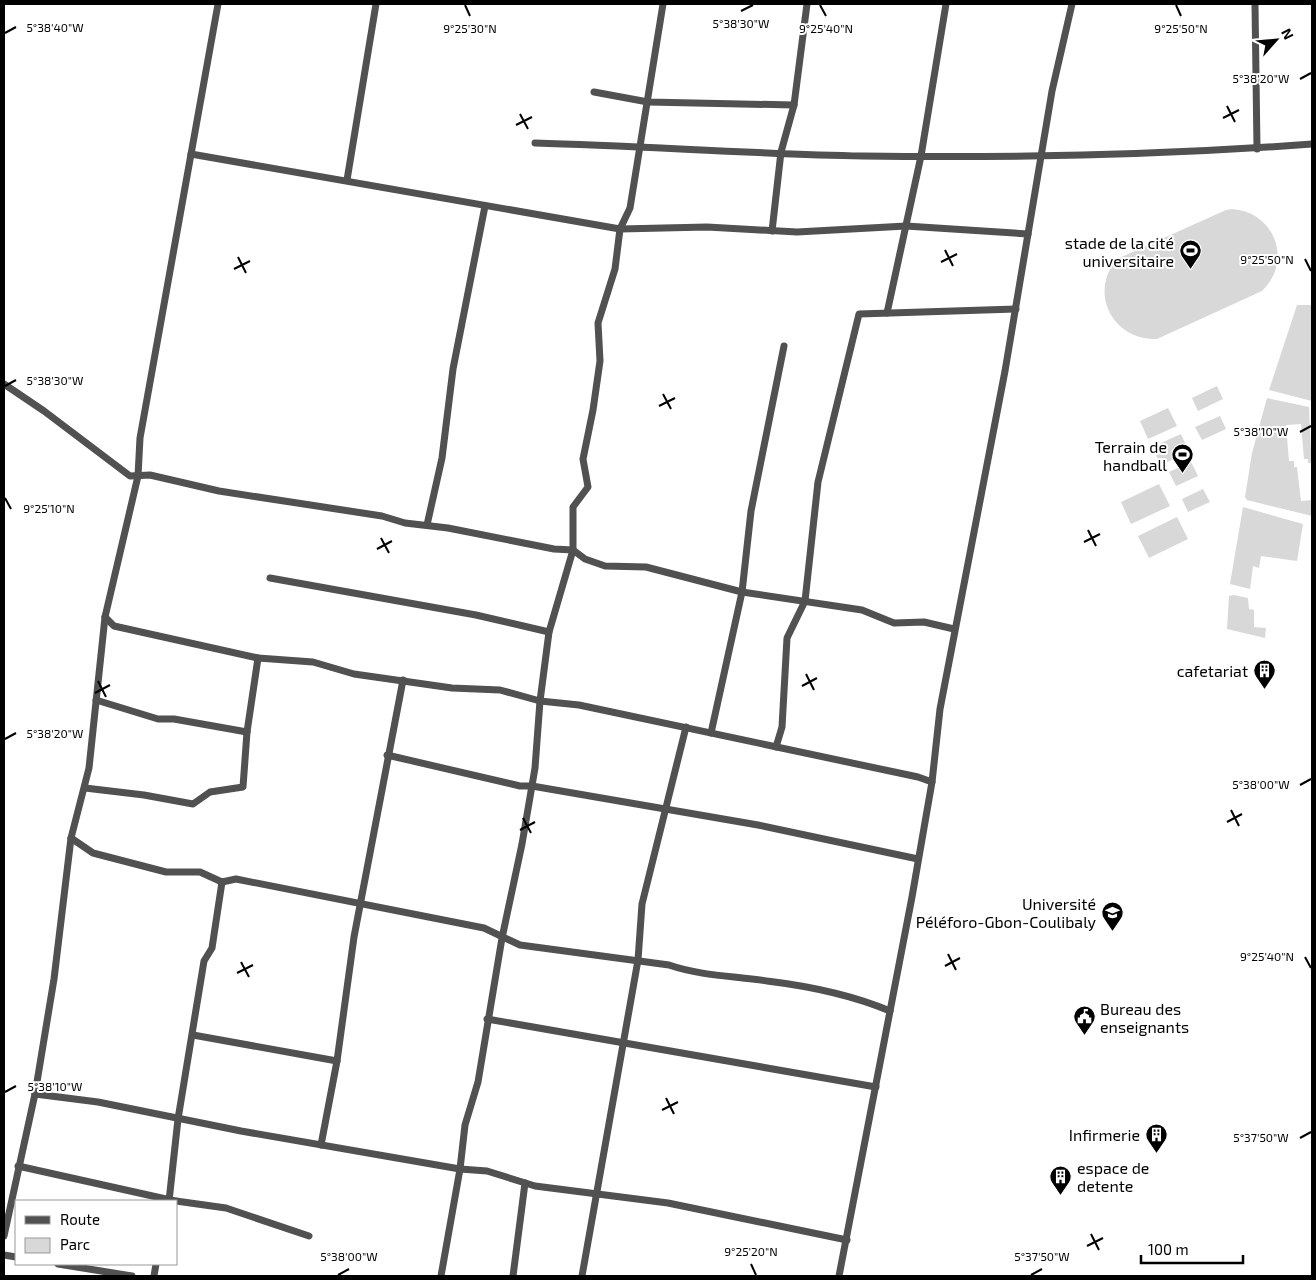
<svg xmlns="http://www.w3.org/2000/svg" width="1316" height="1280" font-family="'Exo 2',sans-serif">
<rect width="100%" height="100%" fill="#fff"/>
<g fill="#d8d8d8">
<path d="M 1232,209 C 1275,212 1293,261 1262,291 L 1157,339 C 1113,341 1088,293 1117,259 L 1226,210 Z"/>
<polygon points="1297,305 1312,305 1312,401 1269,390"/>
<polygon points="1217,386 1223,399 1198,411 1192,398"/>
<polygon points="1267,398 1309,407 1312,473 1311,463 1308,463 1308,459 1304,459 1301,424 1286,425 1289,461 1294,461 1294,467 1297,467 1301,501 1312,500 1312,516 1247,500 1245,497 1252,453"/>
<polygon points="1168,408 1177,426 1148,439 1140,421"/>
<polygon points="1220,416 1226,429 1202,440 1195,427"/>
<polygon points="1181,434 1189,452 1161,465 1152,447"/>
<polygon points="1191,462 1198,476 1176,486 1169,472"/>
<polygon points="1159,484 1170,506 1131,524 1121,502"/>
<polygon points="1203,489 1210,502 1188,512 1182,499"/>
<polygon points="1243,507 1303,524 1297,561 1261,556 1259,568 1253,566 1250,589 1230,584"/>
<polygon points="1177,517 1188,539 1149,558 1138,536"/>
<polygon points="1234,595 1248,598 1249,609 1254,610 1254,627 1266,628 1265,638 1227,629 1229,596"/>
</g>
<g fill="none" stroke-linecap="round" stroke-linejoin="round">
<g stroke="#515151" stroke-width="7">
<polyline points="1255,4 1257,149"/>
<polyline points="594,92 648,102 794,105"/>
<path d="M 535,143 C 645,146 754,154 863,156 C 1013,158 1163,155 1312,144"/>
<polyline points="191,154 620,229 707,227 797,232 906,226 1028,234"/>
<polyline points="347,180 376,4"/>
<polyline points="772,231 781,152 794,105 807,4"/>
<polyline points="887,313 921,156 946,4"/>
<polyline points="4,384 44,411 130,476 150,475 219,491 382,516 405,523 448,528 554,549 573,550 585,559 605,566 646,567 742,592 862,610 894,623 924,622 954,629"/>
<polyline points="427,525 442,458 453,369 485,206"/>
<polyline points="270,578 476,615 549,632"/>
<polyline points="105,617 114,626 258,658 313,662 354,674 452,688 500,690 540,701 579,705 918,777 932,782"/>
<polyline points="96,700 158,719 174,719 247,732"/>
<polyline points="711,733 742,592 751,511 784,346"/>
<polyline points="776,747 782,727 787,638 805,601 818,482 859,314 1016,309"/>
<polyline points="387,755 520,786 532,786 758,825 918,859"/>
<polyline points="85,788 144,795 193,804 210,792 243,787 247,732 258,658"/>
<path d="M 71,838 L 93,853 L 166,872 L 200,872 L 222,882 L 236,879 L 484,928 L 520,945 L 669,965 C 701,976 734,976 767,981 C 808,986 852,995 890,1011"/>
<polyline points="487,1019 876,1087"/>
<polyline points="193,1035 337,1061"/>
<polyline points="35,1094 98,1102 241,1131 460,1169 487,1171 535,1186 668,1203 847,1240"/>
<polyline points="321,1145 337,1061 354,937 403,680"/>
<polyline points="18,1166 175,1201"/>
<polyline points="169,1201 178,1119 204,961 212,948 222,882"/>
<polyline points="176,1201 226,1208 309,1236"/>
<polyline points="4,1236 35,1094 54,979 71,838 89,768 105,617 138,476 140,438 218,4"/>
<polyline points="4,1255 16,1257"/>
<polyline points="58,1264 132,1276"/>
<polyline points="154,1276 156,1264"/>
<polyline points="441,1276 460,1169 465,1125 478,1082 502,938 522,844 535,768 540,701 549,632 573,550 573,507 588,487 583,459 593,410 600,361 598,323 615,269 620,229 630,208 663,4"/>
<polyline points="513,1276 525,1183"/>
<polyline points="582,1276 638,960 642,904 686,727"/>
<polyline points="839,1276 912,897 932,782 940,709 1005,371 1052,91 1072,4"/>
</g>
</g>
<path fill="none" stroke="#000" stroke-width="2" d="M 465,5 L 470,16M 820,5 L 826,16M 1176,5 L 1181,16M 741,11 L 753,5M 5,33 L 16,27M 1300,79 L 1311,73M 1227,106 L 1235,122M 520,114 L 528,129M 1223,118 L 1239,110M 516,125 L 532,117M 945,250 L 953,266M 238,257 L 246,273M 1305,259 L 1311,271M 941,262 L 957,254M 234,269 L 250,261M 5,386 L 16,380M 663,394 L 671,409M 659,406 L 675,398M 1300,432 L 1311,426M 5,498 L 11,509M 1088,530 L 1096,546M 381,538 L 389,553M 1084,542 L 1100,534M 377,549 L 392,541M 806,674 L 814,690M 98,681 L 106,697M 802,686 L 817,678M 95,693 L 110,685M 5,739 L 16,733M 1300,785 L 1311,779M 1231,810 L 1239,826M 523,818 L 531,833M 1227,822 L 1242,814M 520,830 L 535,822M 948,954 L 956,970M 1305,957 L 1311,968M 241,962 L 249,977M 945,966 L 960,958M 237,973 L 253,965M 5,1092 L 16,1086M 666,1098 L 674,1114M 662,1110 L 678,1102M 1300,1138 L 1311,1132M 1091,1234 L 1099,1250M 1087,1246 L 1103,1238M 751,1264 L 756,1275M 338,1275 L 349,1269M 1031,1275 L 1042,1269"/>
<defs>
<symbol id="stadium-pin" viewBox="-11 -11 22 30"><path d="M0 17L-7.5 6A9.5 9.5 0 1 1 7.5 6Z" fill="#000" stroke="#fff"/><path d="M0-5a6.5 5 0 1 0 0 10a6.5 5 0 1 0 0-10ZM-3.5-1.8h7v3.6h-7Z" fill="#fff"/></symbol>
<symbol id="building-pin" viewBox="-11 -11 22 30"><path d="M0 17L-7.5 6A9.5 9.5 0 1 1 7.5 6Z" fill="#000" stroke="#fff"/><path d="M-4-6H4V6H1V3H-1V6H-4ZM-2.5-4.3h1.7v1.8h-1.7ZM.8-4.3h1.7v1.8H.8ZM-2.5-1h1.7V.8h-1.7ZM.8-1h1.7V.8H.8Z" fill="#fff"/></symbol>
<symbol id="university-pin" viewBox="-11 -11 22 30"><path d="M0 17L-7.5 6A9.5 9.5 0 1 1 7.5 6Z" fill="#000" stroke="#fff"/><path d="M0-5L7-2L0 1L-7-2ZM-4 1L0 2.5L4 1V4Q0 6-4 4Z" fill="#fff"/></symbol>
<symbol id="civic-pin" viewBox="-11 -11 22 30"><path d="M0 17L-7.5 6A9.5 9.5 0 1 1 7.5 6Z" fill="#000" stroke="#fff"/><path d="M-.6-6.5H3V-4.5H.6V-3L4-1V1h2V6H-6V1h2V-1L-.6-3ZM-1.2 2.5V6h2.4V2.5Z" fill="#fff"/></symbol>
</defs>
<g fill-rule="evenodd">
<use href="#stadium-pin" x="1178" y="238" width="25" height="34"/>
<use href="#stadium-pin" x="1170" y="442" width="25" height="34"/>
<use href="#building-pin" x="1252" y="658" width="25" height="34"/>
<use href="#university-pin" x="1100" y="900" width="25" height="34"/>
<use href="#civic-pin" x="1072" y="1004" width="25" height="34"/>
<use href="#building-pin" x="1144" y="1122" width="25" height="34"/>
<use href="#building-pin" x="1048" y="1164" width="25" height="34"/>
</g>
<g text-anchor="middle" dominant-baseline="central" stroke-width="4" stroke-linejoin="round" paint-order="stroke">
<g font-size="16" fill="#000" stroke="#fff" text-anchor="end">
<text x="1174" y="242">stade de la cité<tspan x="1174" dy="18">universitaire</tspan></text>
<text x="1167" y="446">Terrain de<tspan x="1167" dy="18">handball</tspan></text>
<text x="1248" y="670">cafetariat</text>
<text x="1096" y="903">Université<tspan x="1096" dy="18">Péléforo-Gbon-Coulibaly</tspan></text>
<text x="1100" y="1008" text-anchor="start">Bureau des<tspan x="1100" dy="18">enseignants</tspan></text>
<text x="1140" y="1134">Infirmerie</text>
<text x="1077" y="1167" text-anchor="start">espace de<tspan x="1077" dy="18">detente</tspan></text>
</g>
</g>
<g font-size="12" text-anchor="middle" fill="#000" stroke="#fff" stroke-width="4" stroke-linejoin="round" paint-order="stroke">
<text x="741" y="28">5°38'30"W</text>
<text x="55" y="32">5°38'40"W</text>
<text x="470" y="33">9°25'30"N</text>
<text x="826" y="33">9°25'40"N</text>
<text x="1181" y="33">9°25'50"N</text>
<text x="1261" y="83">5°38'20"W</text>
<text x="1267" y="264">9°25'50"N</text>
<text x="55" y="385">5°38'30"W</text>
<text x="1261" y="436">5°38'10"W</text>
<text x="49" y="513">9°25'10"N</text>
<text x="55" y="738">5°38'20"W</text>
<text x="1261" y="789">5°38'00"W</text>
<text x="1267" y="961">9°25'40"N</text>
<text x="55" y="1091">5°38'10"W</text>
<text x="1261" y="1142">5°37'50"W</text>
<text x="751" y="1256">9°25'20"N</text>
<text x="349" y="1261">5°38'00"W</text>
<text x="1042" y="1261">5°37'50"W</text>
</g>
<rect width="1316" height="1280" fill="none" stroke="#000000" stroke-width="10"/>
<rect x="15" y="1200" width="162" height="65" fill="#ffffff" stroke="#999999"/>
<rect x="25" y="1216" width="25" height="8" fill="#515151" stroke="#999999"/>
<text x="60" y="1225" font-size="15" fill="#000000">Route</text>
<rect x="25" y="1238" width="25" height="15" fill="#d8d8d8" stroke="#999999"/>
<text x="60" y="1250" font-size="15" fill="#000000">Parc</text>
<g transform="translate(1276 40) rotate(63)" stroke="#ffffff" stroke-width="4" paint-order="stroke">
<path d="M0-4L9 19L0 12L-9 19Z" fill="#000000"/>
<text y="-8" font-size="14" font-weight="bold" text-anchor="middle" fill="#000000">N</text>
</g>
<path d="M1141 1255v8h102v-8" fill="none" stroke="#000000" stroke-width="2.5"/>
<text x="1148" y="1255" font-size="15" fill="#000000" stroke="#ffffff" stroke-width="4" paint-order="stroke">100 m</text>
</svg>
